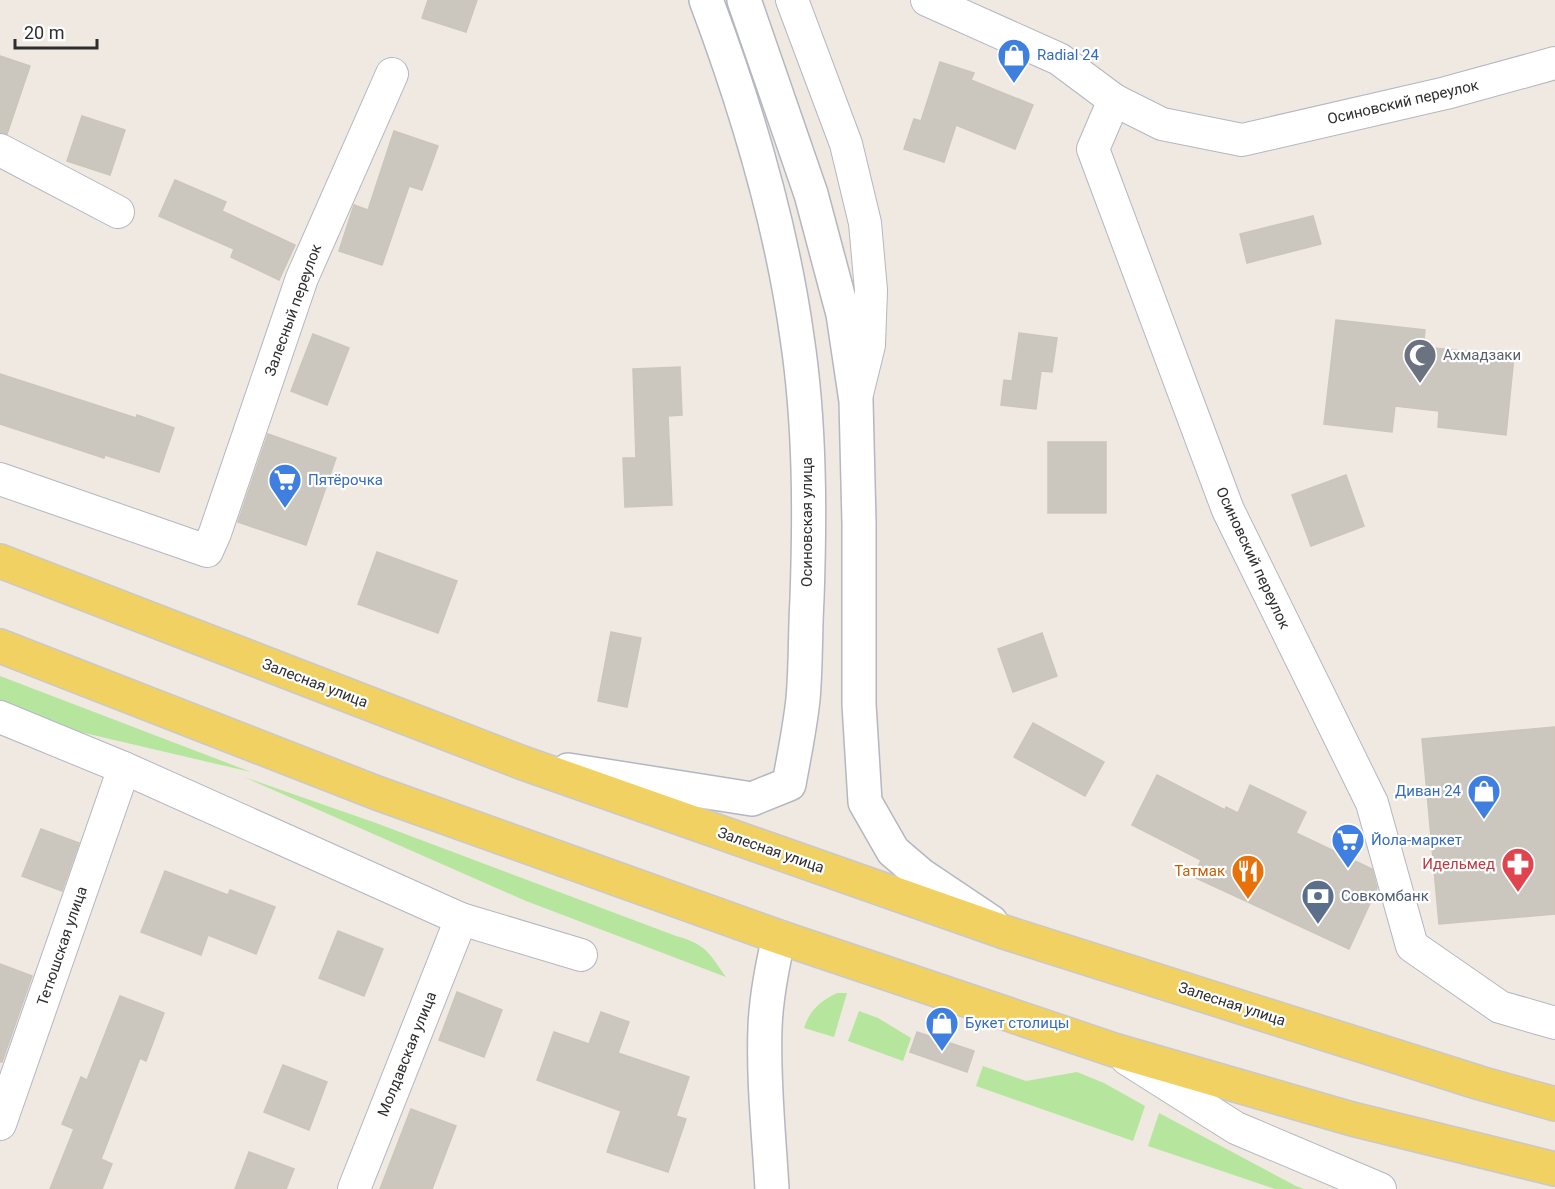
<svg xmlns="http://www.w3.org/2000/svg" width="1555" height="1189" font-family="Roboto,sans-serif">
<rect width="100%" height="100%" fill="#efe9e1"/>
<g fill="#b6e59e">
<polygon points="0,676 251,772 80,732 0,701"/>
<path d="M 244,777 L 376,823 L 676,936 C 706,944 709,953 726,977 L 526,901 Z"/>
<path d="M 837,993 L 847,993 L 834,1037 L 804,1028 C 810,1010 820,1001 837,993 Z"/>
<polygon points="859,1011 878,1018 911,1038 903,1061 848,1041"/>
<polygon points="983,1066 1026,1081 1077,1072 1104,1083 1145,1106 1133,1141 976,1086"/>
<polygon points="1159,1113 1296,1186 1304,1189 1275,1189 1148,1146"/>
</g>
<g fill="#cbc7bf" stroke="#cbc5ba" stroke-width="1.5">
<polygon points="428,0 477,0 466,32 422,18"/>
<polygon points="0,56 30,66 7,134 0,132"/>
<polygon points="940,62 974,73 971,80 1033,105 1015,149 956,125 944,162 904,149 914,119 921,121"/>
<polygon points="82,116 125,130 110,175 67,161"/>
<polygon points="394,131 438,146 422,190 409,186 382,265 339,251 354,205 368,210"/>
<polygon points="175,180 226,202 222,211 295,245 279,280 231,257 234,249 159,216"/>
<polygon points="1313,216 1321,244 1247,263 1240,234"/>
<polygon points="1336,320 1425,330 1423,347 1514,356 1506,435 1438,427 1439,411 1395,406 1392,432 1324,424"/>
<polygon points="1019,333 1057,338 1052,372 1041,371 1036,409 1001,405 1004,380 1012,381"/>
<polygon points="313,334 349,348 327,405 291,391"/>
<polygon points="680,367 682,415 668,416 672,505 625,507 623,458 636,458 633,369"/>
<polygon points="0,374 136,418 137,415 174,428 159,472 105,455 104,458 0,424"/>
<polygon points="268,434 336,458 306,545 238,522"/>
<rect x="1048" y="442" width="58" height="71"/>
<polygon points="1346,475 1364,526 1311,546 1292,495"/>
<polygon points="377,552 457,581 438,633 358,604"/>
<polygon points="611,632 641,638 627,707 598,701"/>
<polygon points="1042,633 1057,676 1013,692 998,649"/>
<polygon points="1033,723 1104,762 1085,796 1014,757"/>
<polygon points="1555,727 1555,914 1439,924 1422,739"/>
<polygon points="1157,775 1225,810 1226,807 1238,813 1250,785 1306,812 1296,833 1372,869 1377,888 1349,949 1194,877 1201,860 1132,825"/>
<polygon points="41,829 79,843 62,891 22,876"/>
<polygon points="165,871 228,895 230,890 275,907 256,954 208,935 201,955 141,932"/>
<polygon points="338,931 383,949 364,996 319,978"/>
<polygon points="0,964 32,976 2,1062 0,1062"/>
<polygon points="457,992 502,1010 484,1057 439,1040"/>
<polygon points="120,996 164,1013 146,1061 140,1058 101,1159 112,1164 102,1189 50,1189 74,1129 62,1124 81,1077 87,1080"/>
<polygon points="601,1012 629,1022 618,1053 689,1077 676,1116 686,1119 668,1172 607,1152 621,1111 537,1080 554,1032 589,1044"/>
<polygon points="917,1032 974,1051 967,1072 910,1052"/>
<polygon points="283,1065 327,1082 309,1130 264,1112"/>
<polygon points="411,1109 456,1126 432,1189 380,1189"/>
<polygon points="249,1152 294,1169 286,1189 235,1189"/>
</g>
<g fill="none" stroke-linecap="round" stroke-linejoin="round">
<defs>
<g id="street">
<polyline points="792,0 846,144 865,223 871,290 869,345 856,398"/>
<polyline points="927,0 1059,59 1114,100 1162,124 1242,140 1446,93 1555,63"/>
<polyline points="1114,100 1093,149 1228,510 1372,803 1412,946 1500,1007 1555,1023"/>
<polyline points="0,150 118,212"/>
<polyline points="0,479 207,551 215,533 302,278 392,74"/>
<polyline points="0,717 124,768 461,919 581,955"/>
<polyline points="1127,1059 1236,1128 1380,1189"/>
<polyline points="0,1124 124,768"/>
<polyline points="354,1189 461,919"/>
</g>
<g id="secondary">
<polyline points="744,0 811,194 843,314 856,401 859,523 859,704 865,802 893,851 921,875 991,922"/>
<path d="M 568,770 L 752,799 L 789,784 C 794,756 800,728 803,699 C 806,666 805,632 807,599 C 810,513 810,423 797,337 C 781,222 747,109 706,0"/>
<path d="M 772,1189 C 769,1136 763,1081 765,1028 C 766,997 772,967 779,937"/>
</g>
<g id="primary">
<polyline points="0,561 523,763 1007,933 1480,1083 1555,1104"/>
<polyline points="0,646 377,793 779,937 1114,1050 1352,1119 1555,1169"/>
</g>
</defs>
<use href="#street" stroke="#b4b7c1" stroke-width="34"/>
<use href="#secondary" stroke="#b4b7c1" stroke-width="36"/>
<use href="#primary" stroke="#c9c9c9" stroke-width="36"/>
<use href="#street" stroke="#fff" stroke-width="32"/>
<use href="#secondary" stroke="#fff" stroke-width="33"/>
<use href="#primary" stroke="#f2d163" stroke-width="33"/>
</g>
<defs>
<symbol id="shop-pin" viewBox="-11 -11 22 30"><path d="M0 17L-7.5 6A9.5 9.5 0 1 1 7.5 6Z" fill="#3f7fe0" stroke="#fff"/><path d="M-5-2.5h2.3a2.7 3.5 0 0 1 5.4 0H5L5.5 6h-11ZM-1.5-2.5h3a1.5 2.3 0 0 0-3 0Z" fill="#fff"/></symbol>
<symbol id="mosque-pin" viewBox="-11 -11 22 30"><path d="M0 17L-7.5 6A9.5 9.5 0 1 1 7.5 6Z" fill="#6b7280" stroke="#fff"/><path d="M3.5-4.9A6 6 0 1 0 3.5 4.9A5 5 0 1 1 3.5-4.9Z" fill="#fff"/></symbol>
<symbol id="supermarket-pin" viewBox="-11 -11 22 30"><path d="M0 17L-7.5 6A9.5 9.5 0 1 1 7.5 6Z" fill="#3f7fe0" stroke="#fff"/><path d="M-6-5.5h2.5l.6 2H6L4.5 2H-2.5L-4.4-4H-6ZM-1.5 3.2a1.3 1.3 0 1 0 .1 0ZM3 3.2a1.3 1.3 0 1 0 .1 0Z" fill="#fff"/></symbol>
<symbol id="pharmacy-pin" viewBox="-11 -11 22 30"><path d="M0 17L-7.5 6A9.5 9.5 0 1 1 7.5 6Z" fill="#e0444e" stroke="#fff"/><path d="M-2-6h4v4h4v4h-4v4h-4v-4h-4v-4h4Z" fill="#fff"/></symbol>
<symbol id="restaurant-pin" viewBox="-11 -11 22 30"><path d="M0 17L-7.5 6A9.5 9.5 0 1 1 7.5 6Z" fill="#e8710a" stroke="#fff"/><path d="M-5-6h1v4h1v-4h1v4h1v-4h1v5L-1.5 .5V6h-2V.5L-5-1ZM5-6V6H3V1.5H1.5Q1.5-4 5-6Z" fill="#fff"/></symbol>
<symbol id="bank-pin" viewBox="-11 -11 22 30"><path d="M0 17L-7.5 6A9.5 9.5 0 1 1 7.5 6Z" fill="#5c6f8a" stroke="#fff"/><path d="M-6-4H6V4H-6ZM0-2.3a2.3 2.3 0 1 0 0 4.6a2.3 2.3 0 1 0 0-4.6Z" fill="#fff"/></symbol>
</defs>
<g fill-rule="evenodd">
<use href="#shop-pin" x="995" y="36" width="38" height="52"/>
<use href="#mosque-pin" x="1401" y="336" width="38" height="52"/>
<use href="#supermarket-pin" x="266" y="461" width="38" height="52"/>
<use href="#shop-pin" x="1465" y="772" width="38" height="52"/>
<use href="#supermarket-pin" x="1329" y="821" width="38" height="52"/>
<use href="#pharmacy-pin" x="1499" y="845" width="38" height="52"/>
<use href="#restaurant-pin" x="1229" y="852" width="38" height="52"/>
<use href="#bank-pin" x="1299" y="877" width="38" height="52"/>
<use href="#shop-pin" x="923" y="1004" width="38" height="52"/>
</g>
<g text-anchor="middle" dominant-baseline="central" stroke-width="4.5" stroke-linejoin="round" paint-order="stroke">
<g font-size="15" fill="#366cbe" stroke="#fff" text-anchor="start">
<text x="1037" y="55">Radial 24</text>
<text x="308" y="480">Пятёрочка</text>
<text x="1461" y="791" text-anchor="end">Диван 24</text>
<text x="1371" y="840">Йола-маркет</text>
<text x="965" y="1023">Букет столицы</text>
</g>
<g font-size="15" fill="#2e2e2e" stroke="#fff">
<text transform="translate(1403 102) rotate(-13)">Осиновский переулок</text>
<text transform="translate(293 310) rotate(-70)">Залесный переулок</text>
<text transform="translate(807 522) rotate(-90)">Осиновская улица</text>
<text transform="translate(1253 558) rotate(65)">Осиновский переулок</text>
<text transform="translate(315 683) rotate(21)">Залесная улица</text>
<text transform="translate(771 850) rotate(19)">Залесная улица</text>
<text transform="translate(62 946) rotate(-71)">Тетюшская улица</text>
<text transform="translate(1232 1004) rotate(18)">Залесная улица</text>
<text transform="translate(407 1054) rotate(-68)">Молдавская улица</text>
</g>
<g font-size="15" fill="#5b616d" stroke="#fff" text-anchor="start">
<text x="1443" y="355">Ахмадзаки</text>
</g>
<g font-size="15" fill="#be3a42" stroke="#fff" text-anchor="end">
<text x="1495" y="864">Идельмед</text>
</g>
<g font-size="15" fill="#c56008" stroke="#fff" text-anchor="end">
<text x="1225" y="871">Татмак</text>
</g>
<g font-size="15" fill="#4e5e75" stroke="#fff" text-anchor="start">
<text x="1341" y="896">Совкомбанк</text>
</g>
</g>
<path d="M15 39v9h82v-9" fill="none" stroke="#2e2e2e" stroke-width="3"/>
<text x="24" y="39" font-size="18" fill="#2e2e2e" stroke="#ffffff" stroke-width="4.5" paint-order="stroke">20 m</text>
</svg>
